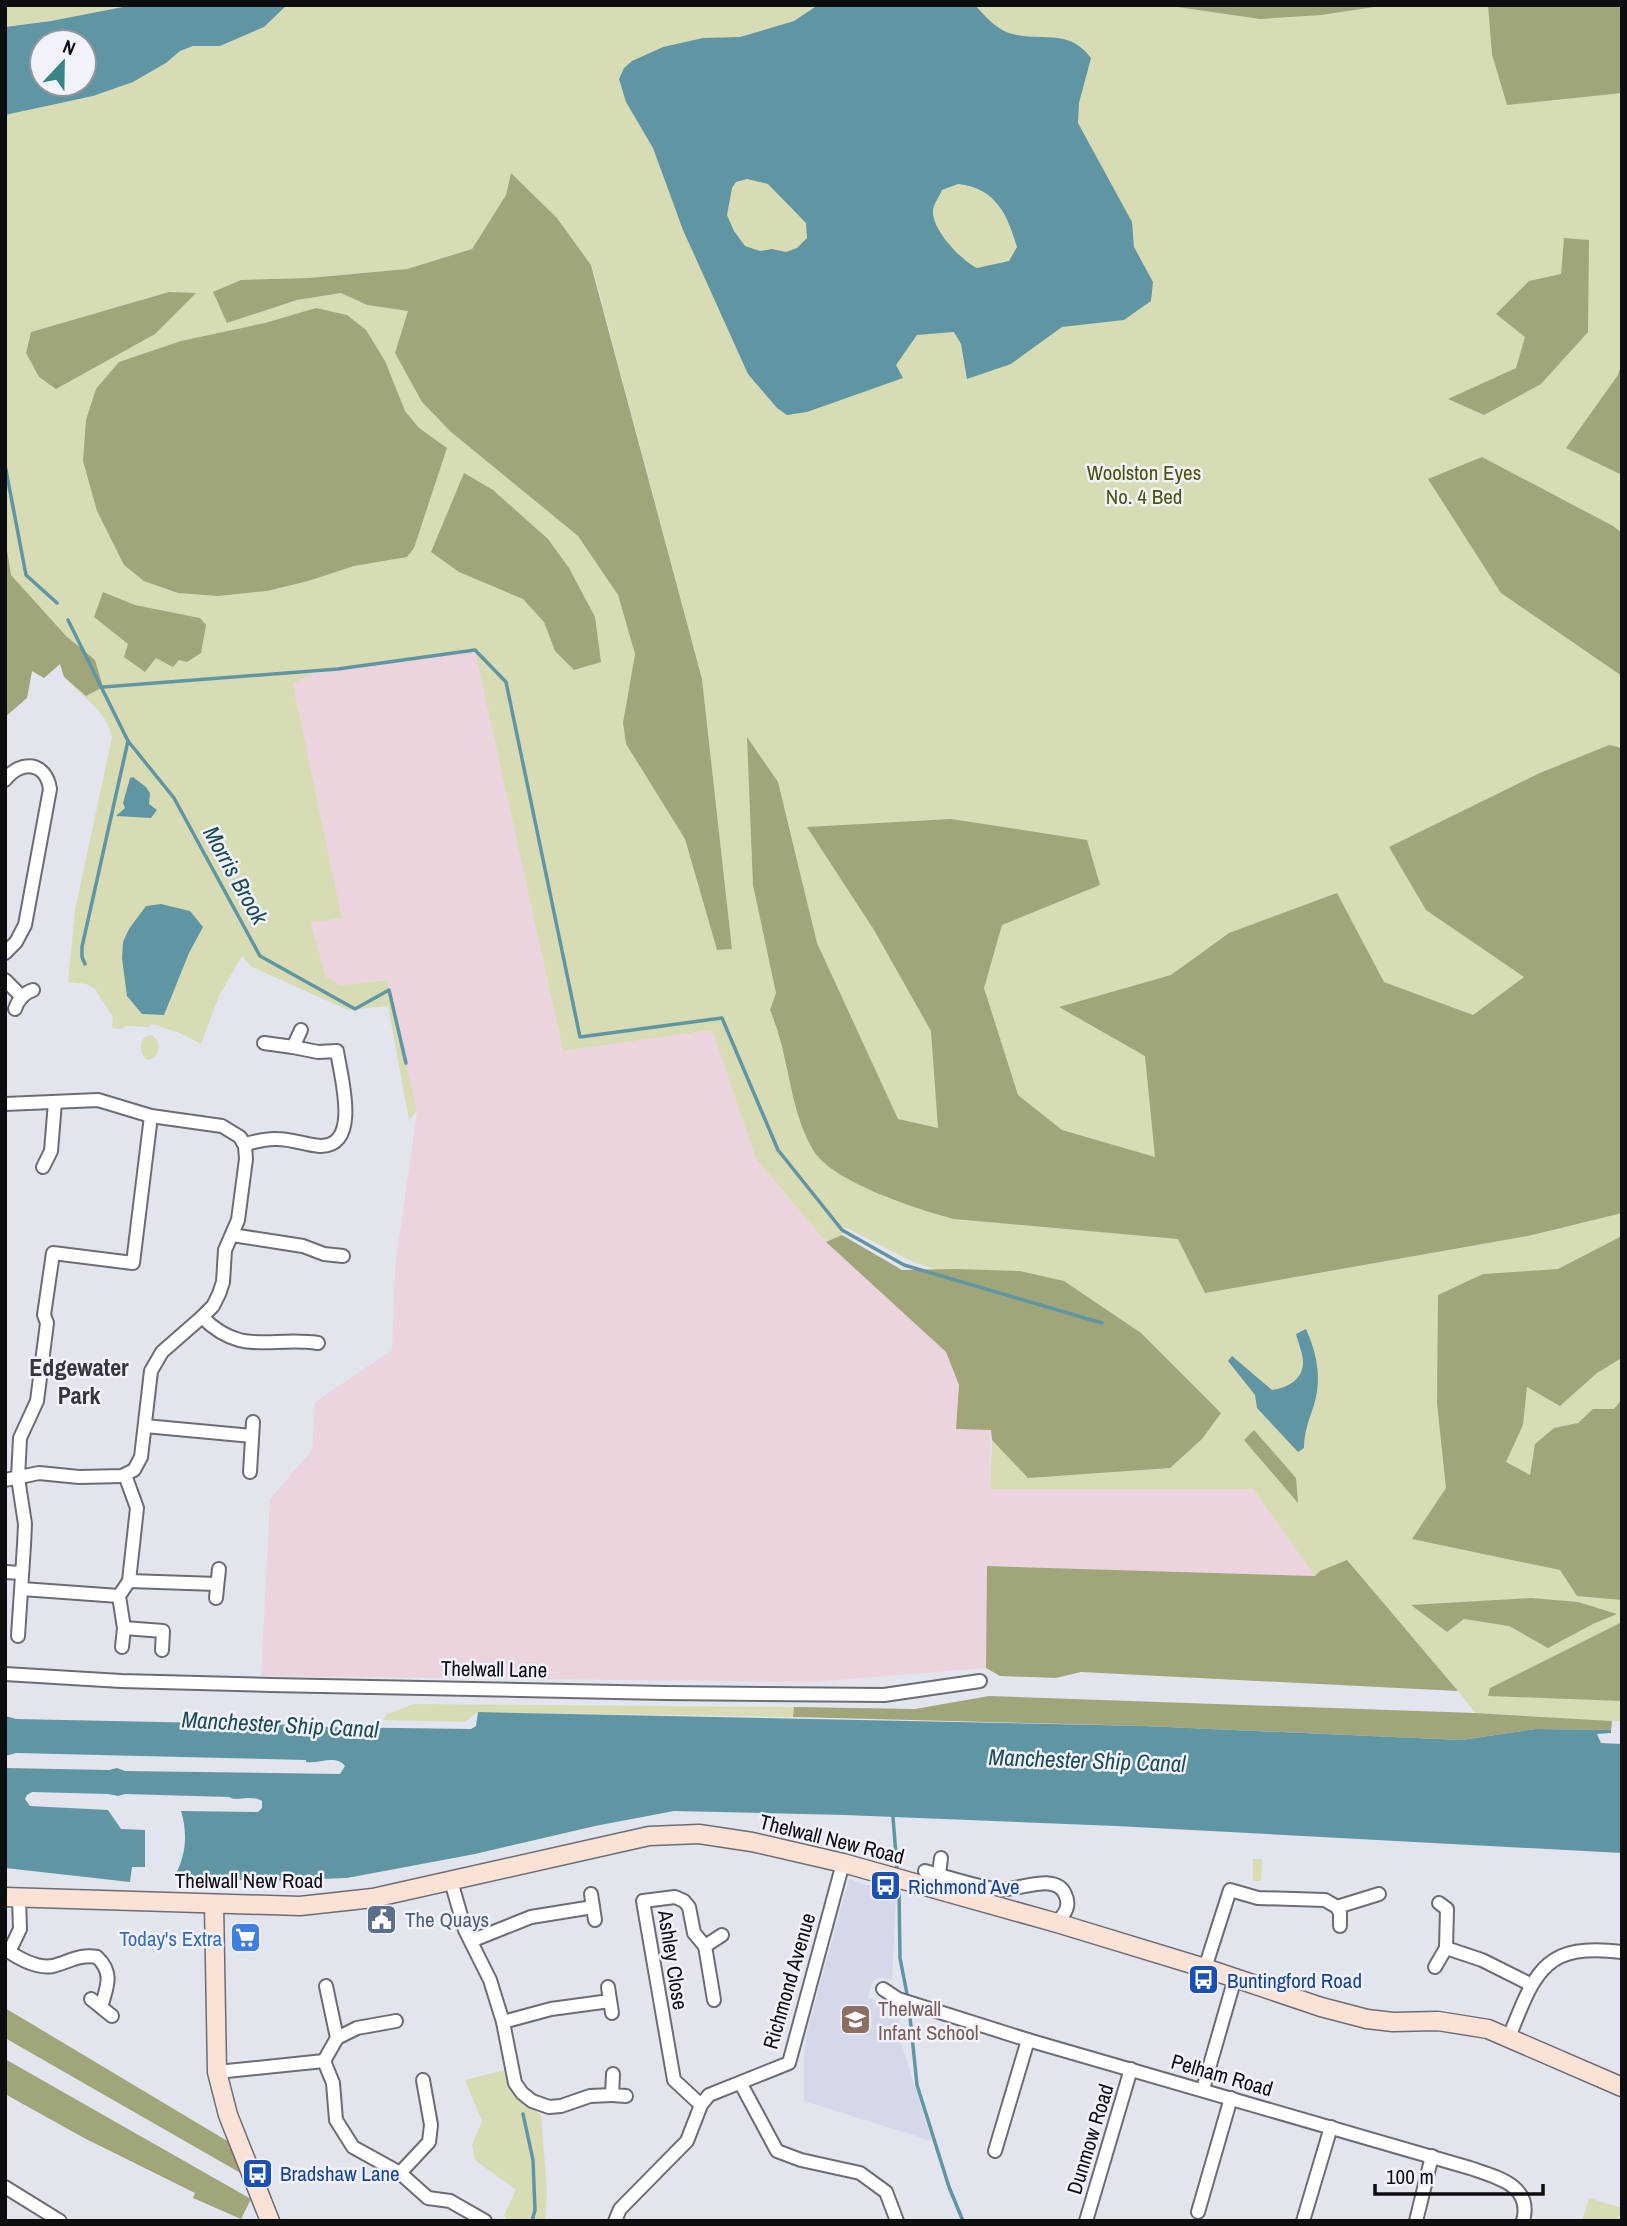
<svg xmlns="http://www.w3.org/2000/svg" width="1627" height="2226" font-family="'Archivo Narrow',sans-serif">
<rect width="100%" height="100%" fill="#e3e5ee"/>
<polygon fill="#d5d8e8" points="849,1879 896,1895 892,1980 882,1977 875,1979 871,1986 868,1998 901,2009 899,2036 932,2141 804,2101 804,2057 807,2031"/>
<polygon fill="#ecd4df" points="475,650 563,1051 712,1030 756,1159 826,1242 946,1352 959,1385 956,1429 991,1430 990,1489 1253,1489 1315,1576 988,1566 986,1668 814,1682 261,1676 270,1499 312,1450 315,1402 392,1350 395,1267 417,1111 387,980 341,985 326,977 311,923 342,918 293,684 314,673"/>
<g fill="#d8dcb5" fill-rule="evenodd">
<polygon points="5,5 133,5 51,21 5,27"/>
<path d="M 287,5 L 1622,5 L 1622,1721 L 1612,1721 L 1611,1730 L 1536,1729 L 1492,1735 L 1458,1691 L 1347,1561 L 1315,1576 L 1253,1489 L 990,1489 L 992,1440 L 1000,1449 L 961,1278 L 911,1261 L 845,1227 L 842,1235 L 826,1242 L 756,1159 L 712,1030 L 563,1051 L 475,651 L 282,674 L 314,673 L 293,684 L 342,918 L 311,923 L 326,977 L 341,985 L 387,980 L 417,1111 L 409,1120 L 388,1006 L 348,1010 L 252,967 L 242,956 L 219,996 L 201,1044 L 177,1032 L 152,1024 L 149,1027 L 125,1026 L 122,1029 L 112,1028 L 113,1017 L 95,989 L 86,984 L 68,982 L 75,910 L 112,737 C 104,701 70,696 60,664 L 44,678 L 32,671 L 27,698 L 5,717 L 5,115 L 93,96 L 133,82 L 166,63 L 180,51 L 193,46 L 220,46 L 264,27 ZM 511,173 L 557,218 L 592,266 L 702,679 L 732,949 L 717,950 L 685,839 L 626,744 L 623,723 L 635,654 L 618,595 L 578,536 L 451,432 L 409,311 L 367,305 L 341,293 L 297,300 L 228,323 L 241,280 L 309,278 L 407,269 L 472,249 L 506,195 ZM 169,292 L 39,377 L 26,353 L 31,332 Z"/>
<path d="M 152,1035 C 161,1041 160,1050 154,1058 L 147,1060 C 140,1053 138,1043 146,1036 Z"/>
<polygon points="414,1704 794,1707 793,1717 478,1712 465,1722 383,1720 387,1714"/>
<polygon points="1253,1859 1262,1859 1261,1881 1253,1881"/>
<polygon points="505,2070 514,2090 541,2116 547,2191 545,2221 508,2221 504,2215 516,2190 475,2160 472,2145 482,2121 465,2080"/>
<polygon points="1589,2198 1622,2208 1618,2221 1582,2221"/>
</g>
<g fill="#a1a57a">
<polygon points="1164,5 1387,5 1321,15 1260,19"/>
<polygon points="1488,5 1622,5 1622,93 1507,105 1492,54"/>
<polygon points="511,173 557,218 591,265 702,679 732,949 717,950 685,839 626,744 623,723 635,654 618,595 578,536 451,432 422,402 395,353 408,311 367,305 341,293 297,300 227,323 213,292 241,280 309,278 407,269 472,249 506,195"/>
<polygon points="1564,238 1589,240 1588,332 1541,384 1484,415 1448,399 1516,368 1525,337 1496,314 1529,281 1561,274"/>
<polygon points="169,292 196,293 155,334 56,389 39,377 26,353 31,332"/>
<polygon points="316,308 347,315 366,330 385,361 405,411 419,428 447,448 414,548 407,557 354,566 308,581 267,591 218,596 178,593 144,581 124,565 97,511 83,461 86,420 96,389 119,362 181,341 265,323"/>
<polygon points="1622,363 1622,475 1566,448 1618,375"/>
<polygon points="1482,457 1613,526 1622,533 1622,676 1501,593 1428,479"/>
<polygon points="464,473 493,490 548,539 569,568 595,617 601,662 574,670 555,651 544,622 523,599 459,572 431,552"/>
<polygon points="5,538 11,575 66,636 95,660 103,687 86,696 64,677 60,664 44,678 32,671 27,698 5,717"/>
<polygon points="103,592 135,605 200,618 206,625 201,653 187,662 179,660 173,667 156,658 145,672 124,657 128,644 94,617"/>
<path d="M 747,737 L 778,782 L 817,943 L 898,1119 L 938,1128 L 931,1031 L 874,930 L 807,827 L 951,819 L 1087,840 L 1100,885 L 1002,925 L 984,988 L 1018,1095 L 1062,1130 L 1155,1157 L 1145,1056 L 1059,1007 L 1171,975 L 1229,933 L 1337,893 L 1384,982 L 1473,1015 L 1524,977 L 1426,910 L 1389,847 L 1540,773 L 1609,745 L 1622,748 L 1622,1213 L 1528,1236 L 1205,1293 L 1178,1239 L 954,1219 C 919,1210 836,1183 815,1153 C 810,1145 804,1133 801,1124 C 788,1087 786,1047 770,1010 L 776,993 L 753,885 Z"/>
<polygon points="842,1235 902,1270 955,1269 1020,1271 1064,1281 1141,1333 1221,1413 1202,1439 1170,1468 1028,1478 992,1440 991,1430 956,1429 959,1385 946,1352 826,1242"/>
<polygon points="1622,1236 1622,1362 1620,1359 1597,1373 1560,1406 1527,1387 1523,1425 1506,1462 1530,1475 1535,1444 1554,1428 1578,1423 1593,1409 1614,1409 1622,1399 1622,1600 1577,1596 1560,1570 1412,1539 1446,1488 1437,1403 1438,1295 1483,1274 1558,1269"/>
<polygon points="1254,1430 1296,1478 1298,1503 1244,1440"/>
<polygon points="1347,1560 1458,1691 1081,1672 1056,1678 1000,1676 986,1668 987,1566 1315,1576 1320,1571"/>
<polygon points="1531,1598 1578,1602 1617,1614 1593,1624 1548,1648 1509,1626 1464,1619 1447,1632 1411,1605"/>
<polygon points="1622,1622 1622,1701 1488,1696 1490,1688"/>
<polygon points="989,1696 1474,1713 1612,1721 1611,1730 1536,1729 1461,1740 1144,1726 793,1717 794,1707 915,1709"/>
<polygon points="5,2008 234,2145 244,2175 5,2038"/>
<polygon points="5,2059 251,2199 241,2219 193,2198 195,2193 84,2138 5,2094"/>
</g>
<g fill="#6096a3" fill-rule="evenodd">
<path d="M 133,5 L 287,5 L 264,27 L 220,46 L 193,46 L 180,51 L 166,63 L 133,82 L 93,96 L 5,115 L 5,27 L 51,21 ZM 84,42 L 84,84 L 42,84 L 42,42 Z"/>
<path d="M 818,5 L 975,5 C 984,15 996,29 1009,33 C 1040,43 1068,27 1091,58 L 1079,103 L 1078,123 L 1132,222 L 1134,247 L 1153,282 L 1151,301 L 1124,320 L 1062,327 L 1011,364 L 967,379 L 961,344 L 954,332 L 917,335 L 896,365 L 903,378 L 807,412 L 787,415 L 777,408 L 748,374 L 683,230 L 653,148 L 626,102 L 619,79 L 624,68 L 632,61 L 663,47 L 703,38 L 740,37 L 794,21 ZM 747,179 L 768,184 L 806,223 L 807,238 L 797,248 L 786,252 L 772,249 L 760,251 L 745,246 L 734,231 L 727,215 L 732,188 L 736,182 ZM 958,184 C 996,188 1007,214 1017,247 L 1009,261 L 977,268 C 962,261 932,230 933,211 C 933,205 939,197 942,190 Z"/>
<polygon points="133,777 146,787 150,793 149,804 157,810 151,818 116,816 125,808 123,803 130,778"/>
<polygon points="161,904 190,911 203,927 189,953 164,1015 142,1014 127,996 122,958 123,942 129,929 146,906"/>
<path d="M 1306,1329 C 1317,1354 1322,1378 1314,1405 C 1309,1420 1304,1432 1304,1448 L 1298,1452 L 1257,1408 L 1255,1395 L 1228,1361 L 1232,1356 L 1272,1390 C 1287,1388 1303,1380 1303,1362 C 1303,1354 1298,1342 1296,1334 Z"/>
<path d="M 478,1712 L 1144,1726 L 1461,1740 L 1536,1729 L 1611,1730 L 1611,1733 L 1597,1734 L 1601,1743 L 1622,1744 L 1622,1853 L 1116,1826 L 845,1815 L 674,1811 L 595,1826 L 475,1854 L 347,1878 L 262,1881 L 174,1877 C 186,1857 188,1834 181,1811 L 258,1812 L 262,1808 L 262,1801 C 251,1794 236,1802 229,1797 L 125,1794 L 118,1796 L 108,1794 L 32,1792 L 27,1795 L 25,1799 L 30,1806 L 108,1810 L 121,1829 L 145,1830 L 145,1867 L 132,1867 L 130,1882 L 5,1868 L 5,1768 L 109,1770 L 117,1768 L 125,1771 L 340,1774 L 345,1766 C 336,1754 319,1764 306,1762 L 306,1760 L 16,1753 L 5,1756 L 5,1716 L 16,1719 L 306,1725 L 314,1723 L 325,1725 L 326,1727 L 471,1729 L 476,1726 Z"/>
</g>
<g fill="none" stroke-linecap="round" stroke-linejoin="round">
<g stroke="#6096a3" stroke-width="3.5">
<polyline points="5,465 26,575 57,603"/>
<polyline points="68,620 128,741 174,798 260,956 355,1009 389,990 406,1063"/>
<polyline points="103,687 338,669 475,650 506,682 580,1037 722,1018 778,1150 842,1230 904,1265 1102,1323"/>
<polyline points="85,964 82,957 82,947 128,741"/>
<polyline points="893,1817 897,1868"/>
<polyline points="899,1889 900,1958 908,1999"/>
<polyline points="909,2007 917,2085 949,2187 963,2221"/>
<polyline points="523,2114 533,2160 535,2210 532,2221"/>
</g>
<defs>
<g id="street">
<path d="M 5,780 C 21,759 46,762 50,789 L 25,925 L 16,942 L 5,953"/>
<polyline points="5,980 22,997"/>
<path d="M 15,1009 C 18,1000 24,993 33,990"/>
<polyline points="264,1043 293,1047 301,1030"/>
<polyline points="5,1104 98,1100 151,1116 222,1126 240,1137 245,1146 246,1159 238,1220 225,1250 223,1282 219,1294 213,1306 202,1317 162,1352 151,1371 141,1457 134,1470 122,1476 79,1477 39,1473 5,1480"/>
<path d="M 245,1144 C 255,1142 266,1138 277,1139 C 292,1139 306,1145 320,1146 C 362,1147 340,1074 337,1051 L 318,1052 L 293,1047"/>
<polyline points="43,1167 51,1151 55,1102"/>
<polyline points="232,1235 303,1246 324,1254 343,1256"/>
<path d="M 202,1317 C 242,1357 270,1336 318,1343"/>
<polyline points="145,1426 252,1436"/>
<polyline points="250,1472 253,1422"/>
<polyline points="5,1572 22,1573"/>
<polyline points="129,1581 217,1584"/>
<polyline points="22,1589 119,1596"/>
<polyline points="216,1598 219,1569"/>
<polyline points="124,1628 163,1631 162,1650"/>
<polyline points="18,1636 24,1545 25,1524 18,1478 20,1438 37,1401 47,1323 44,1315 53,1253 133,1263 151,1116"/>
<polyline points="122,1647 124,1628 119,1596 129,1581 137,1508 125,1475"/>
<polyline points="5,1674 121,1681 271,1685 664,1693 884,1695 980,1681"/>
<path d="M 925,1871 C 948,1877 971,1885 994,1889 C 1016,1893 1055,1871 1065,1894 C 1071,1906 1065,1913 1057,1923"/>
<polyline points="939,1874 941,1858"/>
<polyline points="451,1881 465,1930 490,1980 503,2022 515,2083 522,2093 532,2101 549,2107 561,2106 590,2096 612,2095"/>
<polyline points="591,1894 595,1920"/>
<polyline points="1439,1903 1447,1909 1446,1948 1482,1960 1530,1984"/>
<polyline points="1337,1907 1379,1894"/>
<polyline points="471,1941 531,1917 593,1907"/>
<path d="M 5,1949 C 18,1958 36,1969 53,1966 C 69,1962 79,1954 97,1957 C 114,1973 107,1987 101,2007"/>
<polyline points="9,1952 20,1929 19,1898"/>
<polyline points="1435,1967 1446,1948"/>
<polyline points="1205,1968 1230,1890 1258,1898 1325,1900 1337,1907 1340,1913 1340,1926"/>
<polyline points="608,1987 612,2013"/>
<path d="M 883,1989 L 898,1999 L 1028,2040 L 1470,2168 C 1496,2177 1533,2185 1523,2221"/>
<polyline points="91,1999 112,2016"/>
<polyline points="714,2000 705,1946 722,1935"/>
<polyline points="503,2022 551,2009 610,2001"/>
<path d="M 1509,2037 C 1535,1973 1543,1942 1622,1952"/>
<polyline points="337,2038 357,2028 396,2021"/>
<polyline points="324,2061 337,2038 326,1986"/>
<polyline points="217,2072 324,2061 333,2083 336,2120 353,2147 400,2173 428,2198 450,2201 485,2221"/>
<polyline points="613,2074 612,2095 626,2096"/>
<polyline points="741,2084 777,2151 801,2160 860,2173 886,2192 897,2221"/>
<polyline points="1203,2089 1235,1978"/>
<polyline points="701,2105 674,2080 643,1901 675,1897 684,1901 689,1907 694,1933 705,1946"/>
<polyline points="995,2151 1028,2040"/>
<polyline points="400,2173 429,2142 431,2125 423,2080"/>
<polyline points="5,2187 60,2221"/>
<polyline points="1198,2212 1231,2098"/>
<polyline points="615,2221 620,2209 687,2141 701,2105 709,2095 789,2063 843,1863"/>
<polyline points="1086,2221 1131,2069"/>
<polyline points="1303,2221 1331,2127"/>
<polyline points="1416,2221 1432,2156"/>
</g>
<g id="secondary">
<polyline points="5,1897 300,1906 373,1898 649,1836 699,1834 752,1842 843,1863 1057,1923 1205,1968 1321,2007 1367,2019 1393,2022 1438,2021 1488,2029 1622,2087"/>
<polyline points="214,1904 217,2072 228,2115 270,2221"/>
</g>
</defs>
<use href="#street" stroke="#6c6d74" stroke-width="16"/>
<use href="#secondary" stroke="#6c6d74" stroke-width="21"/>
<use href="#street" stroke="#fff" stroke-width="12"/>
<use href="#secondary" stroke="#fbe2d7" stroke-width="18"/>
</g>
<defs>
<symbol id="bus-square" viewBox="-11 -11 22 22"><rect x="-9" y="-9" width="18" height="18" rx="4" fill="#1a4fb4" stroke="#f1f2fb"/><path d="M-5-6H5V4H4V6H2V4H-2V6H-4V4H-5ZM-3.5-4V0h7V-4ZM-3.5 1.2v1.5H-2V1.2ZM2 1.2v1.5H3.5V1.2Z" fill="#fff"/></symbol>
<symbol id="civic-square" viewBox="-11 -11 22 22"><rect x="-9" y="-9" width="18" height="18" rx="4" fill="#5c6f8a" stroke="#f1f2fb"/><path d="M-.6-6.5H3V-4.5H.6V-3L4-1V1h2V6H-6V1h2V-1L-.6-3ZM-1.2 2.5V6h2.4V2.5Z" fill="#fff"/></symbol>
<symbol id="supermarket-square" viewBox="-11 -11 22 22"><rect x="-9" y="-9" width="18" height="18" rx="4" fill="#3f7fe0" stroke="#f1f2fb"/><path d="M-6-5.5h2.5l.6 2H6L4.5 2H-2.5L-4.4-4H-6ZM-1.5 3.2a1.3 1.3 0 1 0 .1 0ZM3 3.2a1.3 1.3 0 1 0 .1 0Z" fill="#fff"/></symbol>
<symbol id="school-square" viewBox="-11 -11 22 22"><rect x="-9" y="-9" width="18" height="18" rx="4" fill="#8d6e63" stroke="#f1f2fb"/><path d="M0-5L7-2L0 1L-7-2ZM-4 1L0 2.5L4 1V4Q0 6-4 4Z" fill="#fff"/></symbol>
</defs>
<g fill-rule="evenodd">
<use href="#bus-square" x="868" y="1868" width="35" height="35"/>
<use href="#civic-square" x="364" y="1902" width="35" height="35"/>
<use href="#supermarket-square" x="228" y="1920" width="35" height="35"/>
<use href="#bus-square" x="1186" y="1962" width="35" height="35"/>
<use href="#school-square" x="838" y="2002" width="35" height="35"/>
<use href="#bus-square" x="240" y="2156" width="35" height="35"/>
</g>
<g text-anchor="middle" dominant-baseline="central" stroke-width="5" stroke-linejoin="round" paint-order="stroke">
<g font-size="21" fill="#4f5207" stroke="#f1f2fb">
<text x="1144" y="472">Woolston Eyes<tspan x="1144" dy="24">No. 4 Bed</tspan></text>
</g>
<g font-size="21" fill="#0c0d0f" stroke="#f1f2fb">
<text transform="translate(494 1669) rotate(1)">Thelwall Lane</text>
<text transform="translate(832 1839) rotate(14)">Thelwall New Road</text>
<text x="249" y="1880">Thelwall New Road</text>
<text transform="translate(673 1960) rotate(81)">Ashley Close</text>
<text transform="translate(789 1981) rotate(-74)">Richmond Avenue</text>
<text transform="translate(1222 2075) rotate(16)">Pelham Road</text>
<text transform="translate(1090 2139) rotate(-73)">Dunmow Road</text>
</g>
<g font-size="21" fill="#164399" stroke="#f1f2fb" text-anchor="start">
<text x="908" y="1886">Richmond Ave</text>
<text x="1227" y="1980">Buntingford Road</text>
<text x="280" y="2173">Bradshaw Lane</text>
</g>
<g font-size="21" fill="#4e5e75" stroke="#f1f2fb" text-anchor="start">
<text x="405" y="1919">The Quays</text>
</g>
<g font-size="21" fill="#366cbe" stroke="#f1f2fb" text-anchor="end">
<text x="222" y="1938">Today's Extra</text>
</g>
<g font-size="21" fill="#785e54" stroke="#f1f2fb" text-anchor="start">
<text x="878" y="2008">Thelwall<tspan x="878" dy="24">Infant School</tspan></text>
</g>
<g font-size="23" font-style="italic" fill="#1b4b56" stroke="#f1f2fb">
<text transform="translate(236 875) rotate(61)">Morris Brook</text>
<text transform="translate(280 1724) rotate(3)">Manchester Ship Canal</text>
<text transform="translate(1087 1760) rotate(2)">Manchester Ship Canal</text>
</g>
<g font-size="24" font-weight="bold" fill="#34363c" stroke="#f1f2fb">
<text x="79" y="1367">Edgewater<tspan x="79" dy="28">Park</tspan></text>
</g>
</g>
<rect width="1627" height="2226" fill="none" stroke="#0c0d0f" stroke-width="14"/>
<g transform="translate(63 63) rotate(22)"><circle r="33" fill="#f1f2fb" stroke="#95969d" stroke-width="2"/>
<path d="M0-5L12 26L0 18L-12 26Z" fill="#3b8486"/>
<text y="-10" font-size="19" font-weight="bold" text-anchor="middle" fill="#0c0d0f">N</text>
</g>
<path d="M1375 2184v10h168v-10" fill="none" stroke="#0c0d0f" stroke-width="3.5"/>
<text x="1386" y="2184" font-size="21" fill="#0c0d0f" stroke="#f1f2fb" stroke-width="5" paint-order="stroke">100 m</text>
</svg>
